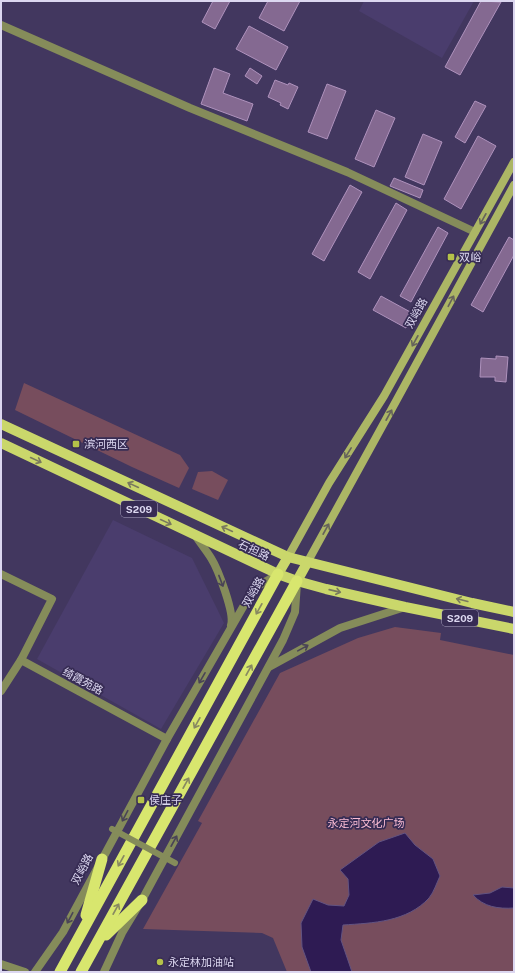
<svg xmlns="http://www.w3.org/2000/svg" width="515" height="973" font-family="'Public Sans','Noto Sans SC',sans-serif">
<rect width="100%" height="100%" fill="#42375f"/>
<g fill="#4a3d6d">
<polygon points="364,1 474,1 442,58 359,11"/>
<polygon points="113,520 192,558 224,623 161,729 37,659"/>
</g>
<g fill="#774d5d">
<polygon points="24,383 180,455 189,468 179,488 132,467 15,410"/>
<polygon points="212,471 228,480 218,500 192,489 198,472"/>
<polygon points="395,627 441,633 440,640 514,655 514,972 287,972 273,938 262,933 143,929 202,823 198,821 280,673 358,638"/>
</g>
<g fill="#2e1b53" stroke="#625382">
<path d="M 405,833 L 415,845 L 433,859 L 440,876 C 437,882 434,892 429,898 C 407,922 373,923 343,925 L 341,940 L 352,972 L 311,972 L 302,947 L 301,923 L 313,899 L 328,905 L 344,906 L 349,895 L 348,879 L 340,870 L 379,842 Z"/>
<path d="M 502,887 L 514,888 L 514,908 C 498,909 484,907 473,895 L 490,893 Z"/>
</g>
<g fill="#846991" stroke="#af92bd">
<polygon points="213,1 230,1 215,29 202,22"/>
<polygon points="268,1 300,1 284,31 259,18"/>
<polygon points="481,1 501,2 460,75 445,67"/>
<polygon points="249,26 288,47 276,70 236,49"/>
<polygon points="214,68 230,74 223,93 253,104 247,121 201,104"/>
<polygon points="250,68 262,76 257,84 245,76"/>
<polygon points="275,80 288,85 289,83 298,87 288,109 280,105 281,103 268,97"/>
<polygon points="327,84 346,91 327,139 308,132"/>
<polygon points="475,101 486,106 465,143 455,137"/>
<polygon points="376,110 395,118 374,167 355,159"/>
<polygon points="423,134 442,142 424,185 405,177"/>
<polygon points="478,136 496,146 461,209 444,199"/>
<polygon points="394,178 423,190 420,198 390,186"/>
<polygon points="350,185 362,192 324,261 312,254"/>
<polygon points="396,203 407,210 370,279 358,272"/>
<polygon points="438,227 448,233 411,302 400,296"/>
<polygon points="509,237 514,240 514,255 483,312 471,305"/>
<polygon points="381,296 414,314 406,328 373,310"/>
<polygon points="496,356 508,357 506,382 495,381 495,377 480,377 481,358 496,359"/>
</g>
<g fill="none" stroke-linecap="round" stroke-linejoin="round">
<g stroke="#858c5a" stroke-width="8">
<polyline points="1,25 190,108 347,172 475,232"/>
<polyline points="1,574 52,599 21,660"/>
<polyline points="1,691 21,660 167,739"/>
<polyline points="1,964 25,972"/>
</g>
<g stroke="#858c5a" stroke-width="8">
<path d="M 195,535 C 200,543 206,550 211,558 C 218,569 235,614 231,625"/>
<polyline points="269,667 340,628 405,607"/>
<polyline points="35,972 63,932 167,739 254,588 277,575"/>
<polyline points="104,972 122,933 142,900 283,640 295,612 297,583"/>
</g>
<g stroke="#acb665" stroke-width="8">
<polyline points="288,557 329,483 384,396 514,162"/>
<polyline points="307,563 395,403 514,185"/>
</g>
<g stroke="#cad76b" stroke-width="10">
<polyline points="1,424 288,557 472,603 514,612"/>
<polyline points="1,443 278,574 297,581 326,589 405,607 514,629"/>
<polyline points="278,574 288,557"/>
<polyline points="297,581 307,563"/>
</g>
<g stroke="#d8e66e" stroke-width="11">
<polyline points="86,915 102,859"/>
<polyline points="106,935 142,900"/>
<polyline points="60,972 278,574"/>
<polyline points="81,972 297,581"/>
</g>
<polyline stroke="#858c5a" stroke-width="6" points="112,829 175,863"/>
</g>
<defs><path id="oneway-shaft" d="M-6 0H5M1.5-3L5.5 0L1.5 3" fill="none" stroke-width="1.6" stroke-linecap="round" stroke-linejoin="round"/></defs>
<g stroke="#66635b">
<use href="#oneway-shaft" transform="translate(483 219) rotate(119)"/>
<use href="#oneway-shaft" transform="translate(451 301) rotate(-62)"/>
<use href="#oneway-shaft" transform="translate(415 341) rotate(119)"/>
<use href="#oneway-shaft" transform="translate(389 415) rotate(-61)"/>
<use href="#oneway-shaft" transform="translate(348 453) rotate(122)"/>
<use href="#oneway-shaft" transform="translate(326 529) rotate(-61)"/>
</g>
<g stroke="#79795e">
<use href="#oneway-shaft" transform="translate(36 460) rotate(25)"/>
<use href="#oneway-shaft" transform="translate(133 485) rotate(-155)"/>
<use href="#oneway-shaft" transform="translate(166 522) rotate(25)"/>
<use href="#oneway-shaft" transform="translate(227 529) rotate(-155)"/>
<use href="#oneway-shaft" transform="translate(335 591) rotate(13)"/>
<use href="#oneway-shaft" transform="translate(462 600) rotate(-166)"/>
</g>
<g stroke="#4a4456">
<use href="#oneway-shaft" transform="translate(221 581) rotate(69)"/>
<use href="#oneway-shaft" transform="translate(303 648) rotate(-29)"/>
<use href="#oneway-shaft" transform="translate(202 678) rotate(120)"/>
<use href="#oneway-shaft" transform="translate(125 816) rotate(118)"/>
<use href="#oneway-shaft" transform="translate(174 841) rotate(-61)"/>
<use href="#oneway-shaft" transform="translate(70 918) rotate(118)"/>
</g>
<g stroke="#888961">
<use href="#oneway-shaft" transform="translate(259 609) rotate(119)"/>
<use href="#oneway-shaft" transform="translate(249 670) rotate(-61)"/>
<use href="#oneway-shaft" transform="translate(197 723) rotate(119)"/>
<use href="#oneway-shaft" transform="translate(186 783) rotate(-61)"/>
<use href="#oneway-shaft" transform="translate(121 861) rotate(119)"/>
<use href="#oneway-shaft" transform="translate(116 909) rotate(-61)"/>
</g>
<g fill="#b5c249" stroke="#372c54" stroke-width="1.5">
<rect x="447" y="253" width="8" height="8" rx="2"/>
<rect x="72" y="440" width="8" height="8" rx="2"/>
<rect x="137" y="796" width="8" height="8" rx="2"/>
<circle cx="160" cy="962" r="4"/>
</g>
<g text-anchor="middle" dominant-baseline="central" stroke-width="3.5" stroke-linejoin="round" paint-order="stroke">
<g fill="#372c54" stroke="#aaa4c1" stroke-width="1">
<rect x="121" y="501" width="36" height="16" rx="3"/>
<rect x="442" y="610" width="36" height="16" rx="3"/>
</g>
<g font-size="10" font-weight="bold" fill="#dcd7f0">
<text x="139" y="509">S209</text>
<text x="460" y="618">S209</text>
</g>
<g font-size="11" fill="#dcd7f0" stroke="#372c54" text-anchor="start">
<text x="459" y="257">双峪</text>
<text x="84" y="444">滨河西区</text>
<text x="149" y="800">侯庄子</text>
<text x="168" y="962">永定林加油站</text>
</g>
<g font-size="11" fill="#dcd7f0" stroke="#372c54">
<text transform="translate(416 313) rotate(-61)">双峪路</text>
<text transform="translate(254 550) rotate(25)">石担路</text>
<text transform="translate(253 592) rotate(-61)">双峪路</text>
<text transform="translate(83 681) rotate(28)">绮霞苑路</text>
<text transform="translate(82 869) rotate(-62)">双峪路</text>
</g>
<g font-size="11" fill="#fbbdd4" stroke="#372c54">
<text x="366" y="823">永定河文化广场</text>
</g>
</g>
<rect width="515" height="973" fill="none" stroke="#dcd7f0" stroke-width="4"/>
</svg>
